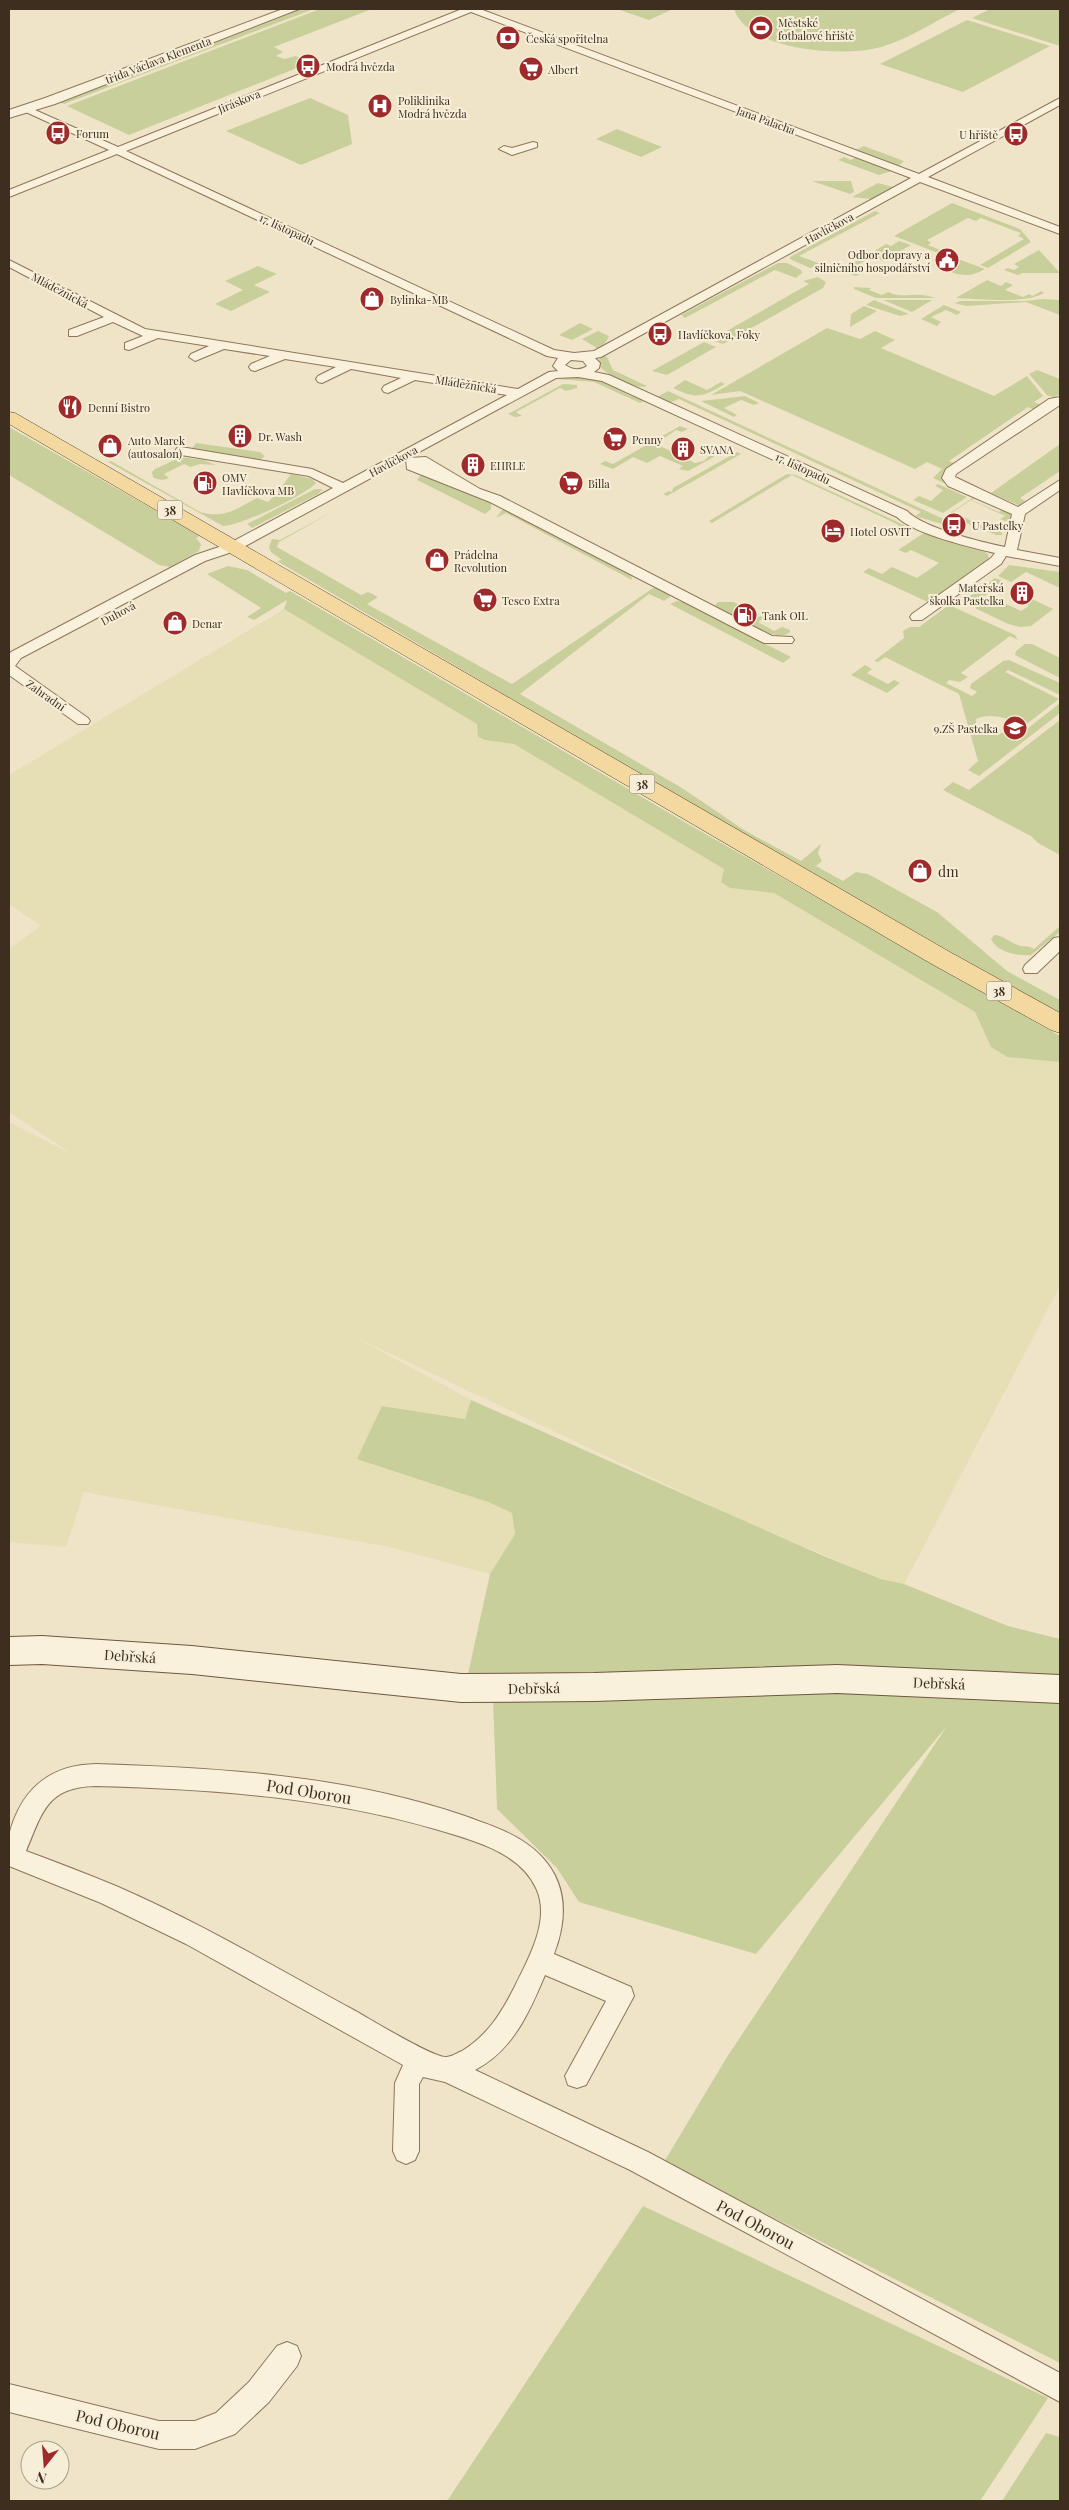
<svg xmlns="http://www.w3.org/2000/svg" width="1069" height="2510" font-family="'Playfair Display',serif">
<rect width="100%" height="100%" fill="#f0e4c8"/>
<polygon fill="#e6deb5" points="284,609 478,724 478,737 485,740 514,744 724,869 721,882 730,888 774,893 975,1012 991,1047 1007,1057 1060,1062 1060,1286 904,1584 881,1579 741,1520 355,1337 471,1400 465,1419 383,1406 488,1502 512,1513 515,1534 490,1574 389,1547 84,1492 66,1547 9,1542 9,1122 72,1154 9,1112 9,949 38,928 40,925 9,904 9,775"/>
<g fill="#c9cf9b">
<polygon points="299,9 314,9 64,104 55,101"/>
<polygon points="320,9 372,9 274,47 283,52 276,56 285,59 295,56 312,62 129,135 67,106"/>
<polygon points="617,9 673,9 649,20"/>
<path d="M 734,9 L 960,9 C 935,21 904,42 877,48 C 841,57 748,51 734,9 Z"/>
<polygon points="990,9 1060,9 1060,46 972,18"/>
<polygon points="967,20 1050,46 963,92 880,64"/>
<polygon points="310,98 348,115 352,144 301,165 226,131"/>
<polygon points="617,129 662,147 641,157 596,139"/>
<polygon points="864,146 904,161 899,166 856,150"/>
<polygon points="844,157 851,160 856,157 892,171 879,175 838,160"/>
<polygon points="812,181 851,181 854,192 850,194"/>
<polygon points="878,183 893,187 871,199 852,197"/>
<polygon points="952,203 1020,229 1031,242 988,268 980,265 1024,239 1018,236 1021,233 981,218 976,221 968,218 927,240 931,243 928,245 943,251 938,253 894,236"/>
<polygon points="875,211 880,213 799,256 821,264 810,268 790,259 790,257"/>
<polygon points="899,241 911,245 888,258 873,252 886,244 891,246"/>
<polygon points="1039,250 1060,273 1023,273 1018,275 1004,270 1008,268 1014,270 1019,267 1014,264"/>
<polygon points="871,253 887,259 883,261 873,257 855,266 865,271 856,276 840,270"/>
<path d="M 961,260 L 985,269 C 967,280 955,274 936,266 L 940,264 L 948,268 Z"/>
<polygon points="778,263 787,263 801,270 802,273 796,278 775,270 685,318 681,315"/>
<polygon points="258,266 277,274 254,285 270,292 231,311 215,304 243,290 225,281"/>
<polygon points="818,277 826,282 823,288 723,344 711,340 809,284 803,281"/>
<path d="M 987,280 L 1001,286 L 1006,282 L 1013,285 L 1005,290 L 1023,297 L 1029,294 L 1033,296 L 1041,291 L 1044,293 C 1026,304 978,299 956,298 Z"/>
<path d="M 854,287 L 871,288 L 869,290 L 882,295 L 888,292 C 906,300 916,290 935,298 L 876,298 L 854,289 Z"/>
<polygon points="1044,299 1060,300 1060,315 1026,302 967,306 954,303 961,301 1024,301"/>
<polygon points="874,300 909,314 900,316 866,305"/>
<polygon points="883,300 932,300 912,312"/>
<polygon points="944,305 961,312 957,315 946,310 931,317 941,322 937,326 921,319"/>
<polygon points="864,306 877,311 850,327 851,314"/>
<polygon points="580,323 593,329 572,340 559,335"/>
<polygon points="827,328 860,339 875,331 895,340 881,348 994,396 1027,376 1043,396 1034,402 1042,405 1035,410 1028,407 949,461 956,464 945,470 941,477 945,482 977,496 972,500 999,512 1004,509 1013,513 1011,523 1000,519 1005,516 971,500 953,512 995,532 998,529 1002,531 1002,535 996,535 947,515 974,497 933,478 942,469 927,462 915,469 740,391 711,395"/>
<path d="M 598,331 L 609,336 C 606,343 604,345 597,348 L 582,339 Z"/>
<polygon points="704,342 716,347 667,375 652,371"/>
<path d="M 602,355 L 607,357 L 613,370 L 647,386 C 637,391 602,373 597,363 Z"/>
<polygon points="1037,370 1060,379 1060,394 1054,397 1047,395 1029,374"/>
<polygon points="574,376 596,379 631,396 645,400 640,403 594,382 558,379"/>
<path d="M 685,380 L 707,390 L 721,382 L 725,384 C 702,397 698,400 673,388 Z"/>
<polygon points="563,384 577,385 577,388 566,391 560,388 516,412 522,416 515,417 508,414"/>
<polygon points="668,391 950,522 945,525 915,516 921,512 679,399 669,403 657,397"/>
<polygon points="745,396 759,403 754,405 741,400 724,408 737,415 734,417 701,401"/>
<polygon points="680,426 688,429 682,432 676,430 656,444 695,463 704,461 712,453 714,457 688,471 679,469 683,466 660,456 647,463 633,457 613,469 600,464 605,461 613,464"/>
<polygon points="9,427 200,536 196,538 201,544 199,551 170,567 159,565 9,475"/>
<polygon points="196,443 260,452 265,456 260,460 191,450"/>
<polygon points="1060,444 1060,471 1020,498 1027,502 1020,506 991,493"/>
<polygon points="737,452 741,454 667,496 663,494 669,491 672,492 673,488"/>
<path d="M 181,457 L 204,460 L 216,465 L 200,464 L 190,467 L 184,464 L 164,474 L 169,478 C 163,481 158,480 153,477 L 152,472 L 155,469 Z"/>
<path d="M 111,461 L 200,512 C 226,519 235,509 257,498 L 268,502 L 277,493 L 291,474 L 312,479 L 316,483 C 306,495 240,526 223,526 L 108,462 Z"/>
<polygon points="421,474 491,502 491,509 485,514 417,480"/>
<polygon points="787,474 796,475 904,525 906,529 901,533 889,531 899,525 792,475 712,523 709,521"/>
<polygon points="938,484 967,497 943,513 913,500 919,496 931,501 943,490 935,486"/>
<polygon points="315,489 323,489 318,494 252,528 247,524"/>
<polygon points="507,509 631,575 632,580 506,513 496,518 502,510"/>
<polygon points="336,510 279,542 277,547 361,595 368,592 378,597 367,604 512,684 653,588 658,588 669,594 670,597 664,601 649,594 520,694 682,788 744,830 801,861 821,844 818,853 822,861 816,866 843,881 856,872 868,874 937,912 1007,971 1060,1000 1060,1014 706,813 277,561 282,560 271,552 269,547 272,539 280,540"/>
<polygon points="924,533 981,550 988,554 989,559 930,603 863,572 869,568 882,574 892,567 917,578 939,563 911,550 906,553 898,550"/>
<polygon points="1009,565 1060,572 1060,588 1026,572 1011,582 998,576"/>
<polygon points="228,566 247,570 286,593 290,591 688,824 1060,1036 1060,1062 1007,1057 991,1047 975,1012 774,893 730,888 721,882 724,869 514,744 485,740 478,737 477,724 284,609 287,600 254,620 247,617 261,608 207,574"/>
<polygon points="995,578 1005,582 974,603 966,599"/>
<polygon points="991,597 1021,611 1029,606 1026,604 1032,599 1053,609 1031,626 1020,627 1008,624 975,608"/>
<polygon points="677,601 683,602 791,657 783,663 670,604"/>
<path d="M 718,602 L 734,602 L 742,606 L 732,613 L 750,622 L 760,616 L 764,618 L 758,622 L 774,631 L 782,627 L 790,630 L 790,632 C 776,645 732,615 717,607 L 715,605 Z"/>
<path d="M 949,605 L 1015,635 L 1018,640 L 1010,636 L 961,673 L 968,677 L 960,682 L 949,680 L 946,683 L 972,696 L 977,692 L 970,688 L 971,684 L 1003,661 L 1009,660 L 1060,683 L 1060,695 L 1008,670 L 1005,672 L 1059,699 L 1024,726 C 1010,719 991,712 976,719 C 974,743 1011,732 1023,727 L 1027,729 L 1060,703 L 1060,713 L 979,776 L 968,770 L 978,761 L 959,694 L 885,657 L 878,662 L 874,661 L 904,638 L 903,631 L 910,627 L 919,627 Z"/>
<polygon points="1025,644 1032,644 1060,658 1060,678 1015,655 1016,651"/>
<polygon points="865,665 872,669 867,673 888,684 894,680 900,683 887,693 851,675"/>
<polygon points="1060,720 1060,855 1038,843 1031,836 943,790 953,782 969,790"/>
<path d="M 1060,926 L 1060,932 L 1031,955 C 1017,956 998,953 991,939 L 994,935 C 1003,935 1009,942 1018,945 C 1025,948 1025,944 1034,949 Z"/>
<polygon points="471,1400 826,1557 881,1579 904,1584 1008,1626 1060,1639 1060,1683 466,1683 490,1574 515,1534 512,1513 488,1502 357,1459 382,1406 465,1419"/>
<polygon points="945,1686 1060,1693 1060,2363 664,2162 727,2057 947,1726 756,1954 579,1902 557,1868 497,1809 493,1699"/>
<polygon points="643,2206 1048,2398 980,2501 447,2501"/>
<polygon points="1046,2433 1060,2437 1060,2501 1002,2501"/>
</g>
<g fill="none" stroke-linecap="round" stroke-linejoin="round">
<defs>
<g id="minor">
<path d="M 462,9 L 480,9 L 919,174 L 1060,98 L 1060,105 L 928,177 L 1060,227 L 1060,234 L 920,182 L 601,357 L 595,358 L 600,363 L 599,368 L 594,372 L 609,375 L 907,511 C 923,528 981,542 1005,547 L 1012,514 L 948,486 L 942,478 L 946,469 L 1049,399 L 1060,397 L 1060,405 L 956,474 L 955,477 L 1018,507 L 1060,480 L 1060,490 L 1025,514 L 1017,550 L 1060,558 L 1060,566 L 1006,556 L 1001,564 L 922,620 L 912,620 L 910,617 L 912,614 L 991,558 L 995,553 C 970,547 914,534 897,517 L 602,381 L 578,377 L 556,378 L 408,458 L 426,457 L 480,489 L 500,496 L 772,636 L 792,637 L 794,640 L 792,643 L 764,643 L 490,502 L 407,469 L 406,459 L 238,550 L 205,561 L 21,658 L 15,666 L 88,718 L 90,721 L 88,724 L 78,724 L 9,675 L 9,655 L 11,652 L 195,555 L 228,544 L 333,488 L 309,476 L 181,455 L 177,454 L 175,451 L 177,448 L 181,447 L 312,469 L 343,483 L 507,395 L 415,380 L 388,393 L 384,392 L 382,389 L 384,386 L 401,378 L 351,369 L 322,383 L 318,382 L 316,379 L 318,376 L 336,367 L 285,359 L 255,371 L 251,370 L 249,367 L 251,364 L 270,356 L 224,349 L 195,361 L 189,357 L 191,354 L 209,346 L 158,338 L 129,350 L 125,349 L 125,343 L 143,336 L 113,322 L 77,336 L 69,336 L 69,330 L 104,317 L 9,267 L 9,260 L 145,329 L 518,389 L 549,372 L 558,371 L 553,366 L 558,358 L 547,356 L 117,154 L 9,197 L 9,190 L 109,150 L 17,108 L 26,106 L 118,147 ZM 471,12 L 911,178 L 594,351 L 574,353 L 554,350 L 126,151 ZM 571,360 L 583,361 L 587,366 C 580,371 573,370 565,365 Z"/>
<polygon points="533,142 537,143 537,147 512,155 499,149 504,146 512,148"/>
<polygon points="1060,937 1060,951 1037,973 1025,973 1023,969 1025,965 1054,938"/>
<path d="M 96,1764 C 220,1768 346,1775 465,1816 C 492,1826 520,1834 541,1856 C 568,1884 567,1920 554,1954 L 631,1987 L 634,1996 L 586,2085 L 577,2088 L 568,2085 L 565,2076 L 606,2001 L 545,1975 C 529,2013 513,2050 475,2070 L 648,2152 L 1060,2373 L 1060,2402 L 630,2170 L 445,2082 L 423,2077 L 419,2084 L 419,2151 L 415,2160 L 406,2164 L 397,2160 L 393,2151 L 395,2083 L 403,2065 L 186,1944 L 101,1903 L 9,1866 C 9,1856 7,1844 9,1835 C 21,1789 49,1765 96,1764 ZM 96,1786 C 211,1789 324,1797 435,1829 C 471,1840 519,1851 536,1888 C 551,1919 529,1958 515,1986 C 502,2012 488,2035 462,2051 C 457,2053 451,2057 446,2057 C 433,2058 367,2017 350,2008 C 273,1966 197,1921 116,1886 C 87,1874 56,1862 26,1851 C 43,1811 47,1787 96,1786 Z"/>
<polygon points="287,2342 297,2346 301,2356 297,2366 269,2402 235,2434 195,2449 159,2449 9,2412 9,2384 159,2421 195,2421 216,2413 249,2382 277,2346"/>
</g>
<polygon id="tertiary" points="283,9 299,9 55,104 9,118 9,110 45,98"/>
<polygon id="secondary" points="42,1636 192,1646 461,1674 594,1673 837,1665 1060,1675 1060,1703 837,1693 594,1701 461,1702 192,1674 42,1664 9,1665 9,1637"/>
<polygon id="primary" points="9,412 15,413 948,951 1060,1013 1060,1033 1051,1030 930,963 9,424"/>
</defs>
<use href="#minor" stroke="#8d765c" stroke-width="2"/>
<use href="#tertiary" stroke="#8d765c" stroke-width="2"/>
<use href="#secondary" stroke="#6f573f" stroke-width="2"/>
<use href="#primary" stroke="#5b4430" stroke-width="1"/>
<use href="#minor" fill="#faf1dc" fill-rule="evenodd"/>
<use href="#tertiary" fill="#faf1dc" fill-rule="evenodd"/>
<use href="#secondary" fill="#faf1dc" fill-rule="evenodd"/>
<use href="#primary" fill="#f3d9a0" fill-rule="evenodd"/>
</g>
<defs>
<symbol id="stadium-disc" viewBox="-11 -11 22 22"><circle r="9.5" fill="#9e2a2b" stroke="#f7eed8"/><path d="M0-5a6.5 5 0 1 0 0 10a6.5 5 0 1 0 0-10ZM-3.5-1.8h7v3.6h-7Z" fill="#fff"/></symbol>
<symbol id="bank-disc" viewBox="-11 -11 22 22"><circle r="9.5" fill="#9e2a2b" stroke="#f7eed8"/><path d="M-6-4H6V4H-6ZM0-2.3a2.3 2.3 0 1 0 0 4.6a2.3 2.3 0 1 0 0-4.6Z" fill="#fff"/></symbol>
<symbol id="bus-disc" viewBox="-11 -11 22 22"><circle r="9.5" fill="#9e2a2b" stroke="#f7eed8"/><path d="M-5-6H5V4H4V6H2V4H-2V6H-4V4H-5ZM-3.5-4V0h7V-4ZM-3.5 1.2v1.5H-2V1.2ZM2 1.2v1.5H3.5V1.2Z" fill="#fff"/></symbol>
<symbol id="supermarket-disc" viewBox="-11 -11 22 22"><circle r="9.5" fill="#9e2a2b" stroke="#f7eed8"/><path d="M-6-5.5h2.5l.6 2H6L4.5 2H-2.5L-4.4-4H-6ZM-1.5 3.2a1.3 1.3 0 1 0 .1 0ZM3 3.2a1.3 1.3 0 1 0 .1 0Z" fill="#fff"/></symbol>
<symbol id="hospital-disc" viewBox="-11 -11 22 22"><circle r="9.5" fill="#9e2a2b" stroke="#f7eed8"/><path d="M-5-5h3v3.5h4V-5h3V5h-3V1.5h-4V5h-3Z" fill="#fff"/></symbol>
<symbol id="civic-disc" viewBox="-11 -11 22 22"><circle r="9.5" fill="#9e2a2b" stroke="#f7eed8"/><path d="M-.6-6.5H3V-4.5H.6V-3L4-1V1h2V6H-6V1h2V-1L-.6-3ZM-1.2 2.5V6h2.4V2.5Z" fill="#fff"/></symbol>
<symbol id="shop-disc" viewBox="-11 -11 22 22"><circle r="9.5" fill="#9e2a2b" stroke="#f7eed8"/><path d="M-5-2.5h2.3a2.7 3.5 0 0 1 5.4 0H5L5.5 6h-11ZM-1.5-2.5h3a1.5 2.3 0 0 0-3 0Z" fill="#fff"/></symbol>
<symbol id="restaurant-disc" viewBox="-11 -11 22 22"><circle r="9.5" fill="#9e2a2b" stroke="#f7eed8"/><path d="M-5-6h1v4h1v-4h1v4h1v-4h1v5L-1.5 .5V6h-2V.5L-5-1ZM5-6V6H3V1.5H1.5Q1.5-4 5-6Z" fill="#fff"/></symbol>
<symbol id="building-disc" viewBox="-11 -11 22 22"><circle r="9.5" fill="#9e2a2b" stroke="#f7eed8"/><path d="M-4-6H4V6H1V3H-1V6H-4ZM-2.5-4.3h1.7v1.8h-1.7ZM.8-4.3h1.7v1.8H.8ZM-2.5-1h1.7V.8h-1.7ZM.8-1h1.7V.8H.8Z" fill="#fff"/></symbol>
<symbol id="fuel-disc" viewBox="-11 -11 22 22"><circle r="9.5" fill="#9e2a2b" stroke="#f7eed8"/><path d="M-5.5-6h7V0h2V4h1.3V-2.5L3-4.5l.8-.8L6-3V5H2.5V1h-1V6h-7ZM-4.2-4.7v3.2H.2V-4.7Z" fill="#fff"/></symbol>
<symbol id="hotel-disc" viewBox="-11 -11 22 22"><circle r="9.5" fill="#9e2a2b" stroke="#f7eed8"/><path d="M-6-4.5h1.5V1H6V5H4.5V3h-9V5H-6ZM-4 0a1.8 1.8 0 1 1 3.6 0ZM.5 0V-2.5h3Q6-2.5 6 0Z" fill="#fff"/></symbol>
<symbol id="school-disc" viewBox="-11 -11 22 22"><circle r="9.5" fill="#9e2a2b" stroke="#f7eed8"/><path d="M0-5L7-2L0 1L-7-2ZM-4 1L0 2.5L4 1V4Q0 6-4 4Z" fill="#fff"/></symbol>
</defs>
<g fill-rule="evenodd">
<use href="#stadium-disc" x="747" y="14" width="28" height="28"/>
<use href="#bank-disc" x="494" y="24" width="28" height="28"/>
<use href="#bus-disc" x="294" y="52" width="28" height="28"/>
<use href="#supermarket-disc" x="517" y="55" width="28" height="28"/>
<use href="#hospital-disc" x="366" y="92" width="28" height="28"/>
<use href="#bus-disc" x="44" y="119" width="28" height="28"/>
<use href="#bus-disc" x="1002" y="120" width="28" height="28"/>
<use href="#civic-disc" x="933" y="246" width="28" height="28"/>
<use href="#shop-disc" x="358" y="285" width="28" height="28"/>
<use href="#bus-disc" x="646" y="320" width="28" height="28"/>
<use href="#restaurant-disc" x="56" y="393" width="28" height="28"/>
<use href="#building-disc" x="226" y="422" width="28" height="28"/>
<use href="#supermarket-disc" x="601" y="425" width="28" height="28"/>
<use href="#shop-disc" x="96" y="432" width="28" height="28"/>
<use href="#building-disc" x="669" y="435" width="28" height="28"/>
<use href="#building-disc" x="459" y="451" width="28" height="28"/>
<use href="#fuel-disc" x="191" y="469" width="28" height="28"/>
<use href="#supermarket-disc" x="557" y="469" width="28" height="28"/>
<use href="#bus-disc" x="940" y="511" width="28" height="28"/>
<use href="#hotel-disc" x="819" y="517" width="28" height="28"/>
<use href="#shop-disc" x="423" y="546" width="28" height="28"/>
<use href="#building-disc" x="1008" y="579" width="28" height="28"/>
<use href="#supermarket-disc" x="471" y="586" width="28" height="28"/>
<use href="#fuel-disc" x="731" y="601" width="28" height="28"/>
<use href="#shop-disc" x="161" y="609" width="28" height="28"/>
<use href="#school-disc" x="1001" y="714" width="28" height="28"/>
<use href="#shop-disc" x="906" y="857" width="28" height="28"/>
</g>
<g text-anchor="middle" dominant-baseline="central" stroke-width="4" stroke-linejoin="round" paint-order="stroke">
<g font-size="11" fill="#3d2e20" stroke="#f7eed8" text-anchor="start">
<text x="778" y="22">Městské<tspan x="778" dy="13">fotbalové hřiště</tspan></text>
<text x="526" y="38">Česká spořitelna</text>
<text x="326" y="66">Modrá hvězda</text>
<text x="548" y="69">Albert</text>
<text x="398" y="100">Poliklinika<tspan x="398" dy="13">Modrá hvězda</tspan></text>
<text x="76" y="133">Forum</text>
<text x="998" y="134" text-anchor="end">U hřiště</text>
<text x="930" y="254" text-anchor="end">Odbor dopravy a<tspan x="930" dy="13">silničního hospodářství</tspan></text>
<text x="390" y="299">Bylinka-MB</text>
<text x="678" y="334">Havlíčkova, Foky</text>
<text x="88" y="407">Denní Bistro</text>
<text x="258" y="436">Dr. Wash</text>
<text x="632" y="439">Penny</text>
<text x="128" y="440">Auto Marek<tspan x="128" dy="13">(autosalon)</tspan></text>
<text x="700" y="449">SVANA</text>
<text x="490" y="465">EHRLE</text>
<text x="222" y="477">OMV<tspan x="222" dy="13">Havlíčkova MB</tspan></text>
<text x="588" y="483">Billa</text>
<text x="972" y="525">U Pastelky</text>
<text x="850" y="531">Hotel OSVIT</text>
<text x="454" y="554">Prádelna<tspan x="454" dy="13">Revolution</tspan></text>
<text x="1004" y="587" text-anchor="end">Mateřská<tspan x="1004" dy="13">školka Pastelka</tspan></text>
<text x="502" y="600">Tesco Extra</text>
<text x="762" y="615">Tank OIL</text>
<text x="192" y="623">Denar</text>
<text x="998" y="728" text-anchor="end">9.ZŠ Pastelka</text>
</g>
<g font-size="11" fill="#3d2e20" stroke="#f7eed8">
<text transform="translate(158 60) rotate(-21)">třída Václava Klementa</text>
<text transform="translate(239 101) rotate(-22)">Jiráskova</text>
<text transform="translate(766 120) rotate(20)">Jana Palacha</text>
<text transform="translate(829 228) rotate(-28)">Havlíčkova</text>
<text transform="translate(287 229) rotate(25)">17. listopadu</text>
<text transform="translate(60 290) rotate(28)">Mládežnická</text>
<text transform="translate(466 384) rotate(9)">Mládežnická</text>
<text transform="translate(393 461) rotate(-28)">Havlíčkova</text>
<text transform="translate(803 468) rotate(25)">17. listopadu</text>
<text transform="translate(118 613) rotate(-28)">Duhová</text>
<text transform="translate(46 695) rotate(35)">Zahradní</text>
</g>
<g fill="#f7eed8" stroke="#756857" stroke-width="1">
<rect x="157.5" y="500.5" width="25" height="19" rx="4"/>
<rect x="629.5" y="774.5" width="25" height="19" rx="4"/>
<rect x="986.5" y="981.5" width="25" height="19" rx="4"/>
</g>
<g font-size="12" font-weight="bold" fill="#3d2e20">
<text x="170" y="510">38</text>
<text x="642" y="784">38</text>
<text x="999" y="991">38</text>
</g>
<g font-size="14" fill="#3d2e20" stroke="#f7eed8" text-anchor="start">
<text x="938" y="871">dm</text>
</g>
<g font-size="14" fill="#3d2e20" stroke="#f7eed8">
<text transform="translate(130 1656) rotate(4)">Debřská</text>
<text transform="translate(939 1683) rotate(2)">Debřská</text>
<text transform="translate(534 1688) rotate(-1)">Debřská</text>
</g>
<g font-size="16" fill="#3d2e20" stroke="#f7eed8">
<text transform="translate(309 1791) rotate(9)">Pod Oborou</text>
<text transform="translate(756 2224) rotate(28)">Pod Oborou</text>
<text transform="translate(118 2424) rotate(13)">Pod Oborou</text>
</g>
</g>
<rect width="1069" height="2510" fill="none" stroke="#3d2e20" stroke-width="20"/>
<g transform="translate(45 2465) rotate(197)"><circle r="24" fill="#f7eed8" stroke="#ada18e"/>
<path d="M0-4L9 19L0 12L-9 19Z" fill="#9e2a2b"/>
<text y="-8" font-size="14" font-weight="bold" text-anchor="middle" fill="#3d2e20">N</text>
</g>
</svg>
